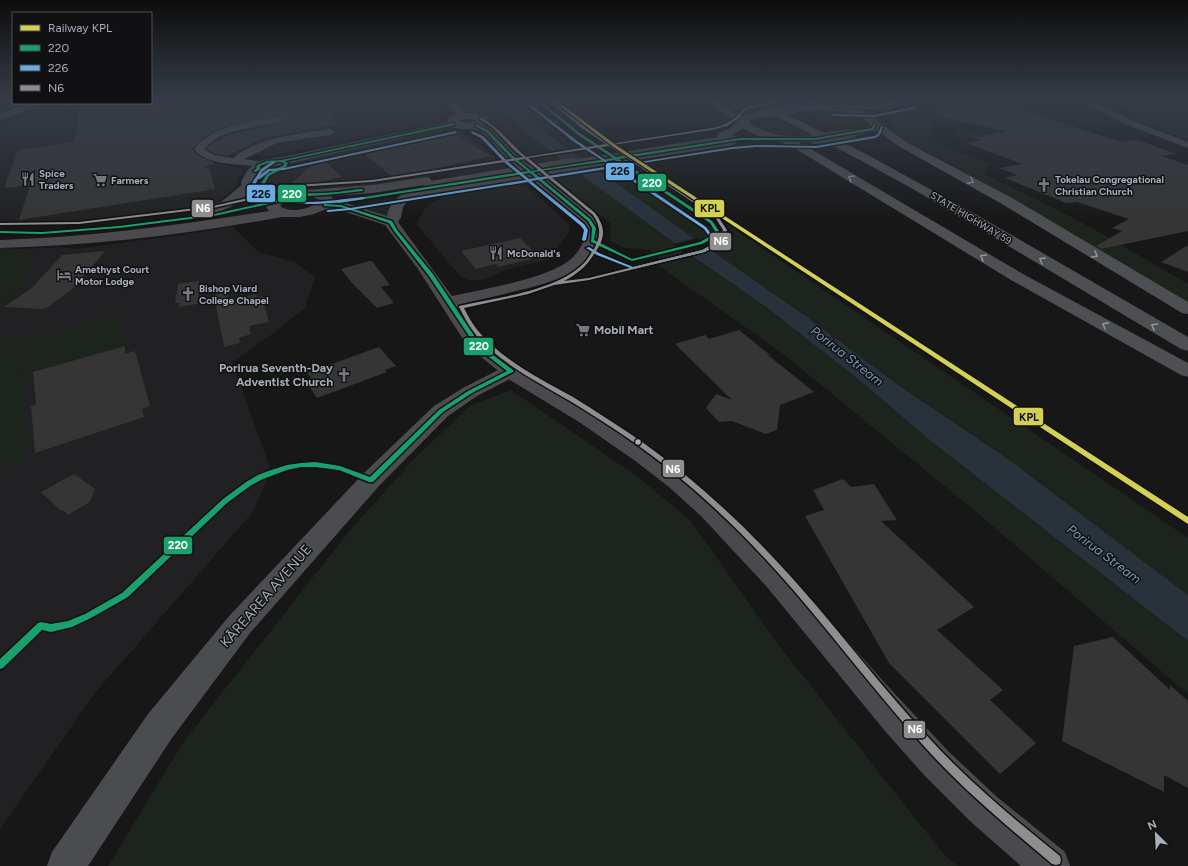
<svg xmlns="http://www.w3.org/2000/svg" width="1188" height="866" font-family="Figtree,sans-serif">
<rect width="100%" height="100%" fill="#171717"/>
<g fill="#212123">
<polygon points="151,100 432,100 444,113 437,122 274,155 235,154 207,151 204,147 209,142 250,126 234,127 189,141 194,163 221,164 244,169 236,181 236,187 222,199 211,207 133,220 95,224 58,225 0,224 0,127 49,103 151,103"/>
<polygon points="1109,100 1188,100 1188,140 1132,118 1144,117"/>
<polygon points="455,129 477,142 570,225 568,234 547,260 508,269 485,279 472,281 461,277 416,224 425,209 430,204 458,188 447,174 364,187 279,188 267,184 268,178 278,171 299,161 322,154"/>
<polygon points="232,226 258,252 295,262 315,277 305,308 275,332 232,362 271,470 253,512 94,694 0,829 0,304 25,286 27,256 21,249 61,247 77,249 214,230"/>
</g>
<g fill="#1c241d">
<polygon points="460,100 492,100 516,124 575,170 688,253 769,309 859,380 932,442 1188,641 1188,694 975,511 782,353 656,264 660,259 649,250 625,248 610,241 611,230 610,223 512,144 496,125 481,113 470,110"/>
<polygon points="509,100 530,100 573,136 725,237 734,234 724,222 1188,538 1188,595 1008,459 901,387 807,317 695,239 557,141 540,128"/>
<polygon points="720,100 737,100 758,110 746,112 739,115 731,107"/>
<polygon points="112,108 125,113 63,121 54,120 62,119 63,115 56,116 73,111 73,112"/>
<path d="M 809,110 L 833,110 L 861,117 L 859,117 L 858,124 C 840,135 819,119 802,112 Z"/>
<path d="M 771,115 L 807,133 C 790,135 770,136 756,125 L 757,121 L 762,117 Z"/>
<polygon points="895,116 933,121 931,136 946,147 990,164 983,174 1056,209 1094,229 1188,284 1188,303 1002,193 904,140 893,128 890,120"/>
<polygon points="957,129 987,135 961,140 956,136"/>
<polygon points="394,198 388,208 387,217 353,205"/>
<polygon points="0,248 21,249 27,256 32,268 25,286 0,304"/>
<polygon points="120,315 128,346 24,377 22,341"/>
<polygon points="19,338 30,447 17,464 0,465 0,341"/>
<polygon points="511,390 638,477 690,520 777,643 945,856 958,866 108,866 184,741 351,529 414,459 471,405"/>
</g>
<polygon fill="#29323a" points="492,100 509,100 540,128 557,141 695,239 807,317 901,387 1008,459 1188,595 1188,641 932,442 859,380 769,309 688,253 557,157 516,124"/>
<polygon fill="#171717" points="697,238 710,247 685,254 673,244"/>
<g fill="#353536">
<polygon points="151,100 320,100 339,124 263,138 228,156 215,154 206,149 213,143 231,134 283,123 285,119 283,117 280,116 233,124 210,133 201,140 192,149 199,156 215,163 204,168 210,169 215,189 19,220 30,185 4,188 18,150 74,142 81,103 151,103"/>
<polygon points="981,100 1008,100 1007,105 1121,142 1138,140 1176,154 1161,156 1188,165 1188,231 1101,249 1096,246 1122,231 1112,228 1129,219 1077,202 1066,203 1005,178 1018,175 998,168 1022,164 966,143 981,140 974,138 1005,131 934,115 954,103"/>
<polygon points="455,134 491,156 394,178 363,153"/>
<polygon points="326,162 342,177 285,189 313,164"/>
<polygon points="520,238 535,253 530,254 535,258 498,267 496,264 476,269 461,251"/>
<polygon points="1188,245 1188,272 1161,262"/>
<polygon points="105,251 75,287 48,307 43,309 4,307 32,288 62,255"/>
<polygon points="369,261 372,261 390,285 381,287 394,303 377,308 352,283 341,269"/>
<polygon points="199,281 198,284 200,284 197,304 179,307 180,303 175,303 178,284"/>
<polygon points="227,292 229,300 256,294 257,298 262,296 269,322 249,326 251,334 239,338 240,343 224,347 214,295"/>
<polygon points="739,330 770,355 768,355 814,392 780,405 777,430 766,434 732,421 719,422 706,408 716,394 732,400 675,344 705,335 709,339"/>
<polygon points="125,346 125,354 135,351 150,406 142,409 144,417 35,453 31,406 36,405 33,372"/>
<polygon points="379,347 396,366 385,370 387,372 317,398 305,380 311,378 307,373"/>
<polygon points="74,474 95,489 90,502 68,515 63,510 61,511 41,492"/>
<polygon points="843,479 851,487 874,484 897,520 881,521 974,607 937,630 1003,690 990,700 1036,743 1000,774 889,663 805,516 824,510 813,490"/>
<polygon points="1113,637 1170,690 1170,685 1188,701 1188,788 1164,775 1164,792 1062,741 1074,646"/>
</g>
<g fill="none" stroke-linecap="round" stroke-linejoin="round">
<g fill="#4a4c50" fill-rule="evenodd">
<polygon points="1081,100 1092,100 1131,120 1188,142 1188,148 1125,124"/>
<path d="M 280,117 L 283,118 L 284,120 L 283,122 C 258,128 223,127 204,149 L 214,155 L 233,158 C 259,137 298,134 330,129 L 335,132 L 330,135 L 277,143 L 244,159 L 264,162 L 265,164 L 260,167 C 240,163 208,167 194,149 C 212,125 252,121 280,117 Z"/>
</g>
<g fill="#4a4c50" fill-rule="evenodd">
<polygon points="29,103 40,103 33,109 0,120 0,114"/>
<path d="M 454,121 L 458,122 L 459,124 L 458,126 L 282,165 L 264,167 L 262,172 L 256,176 L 253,183 C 263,197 279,194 284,201 L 282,204 C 265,208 249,197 241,183 C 251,160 259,160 282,157 Z"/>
<polygon points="511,365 518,367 521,371 518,375 477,396 448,416 379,486 250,633 172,738 88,866 47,866 52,852 148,714 230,615 363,474 434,406 463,388 504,367"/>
</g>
<g fill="#4a4a4e" fill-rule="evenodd">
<path d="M 443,100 L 453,100 L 467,113 L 476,113 L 488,117 L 489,121 L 484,125 L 491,129 L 515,154 L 594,217 L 601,228 C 595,273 553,282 516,291 C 497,296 477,300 458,305 L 481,338 L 510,363 L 538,380 L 595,412 L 632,436 L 685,475 L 719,503 L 786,571 L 883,681 L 948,751 L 997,797 L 1065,852 L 1070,866 L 1021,866 L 971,822 L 924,775 L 885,731 L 767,587 L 701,516 L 669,487 L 634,460 L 579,422 L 510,380 L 472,350 L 461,336 L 418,269 L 385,225 L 340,210 L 326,209 L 314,214 L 300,217 L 282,217 C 189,234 95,246 0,248 L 0,240 C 91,237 180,225 269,211 L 266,207 C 273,197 280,194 291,191 L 373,185 L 426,177 L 430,178 L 432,181 L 430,184 L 373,193 L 331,196 L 334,200 L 333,201 L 346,203 L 387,216 C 390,199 402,193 419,188 C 424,187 429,185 435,186 L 436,189 L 435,192 L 415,198 L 406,203 L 403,207 L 401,217 L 398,222 L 452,296 C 482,289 555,278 574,256 C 582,247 585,239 587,228 L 584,223 C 559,202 533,181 509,160 C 499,152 493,141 483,133 C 473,125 456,134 447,122 L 451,116 L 457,115 ZM 464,119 L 478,120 L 468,123 L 458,121 ZM 313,197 L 320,200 C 312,209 290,214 280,206 C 288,197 301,197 313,197 Z"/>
<path d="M 899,100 L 916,100 L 888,109 L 862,110 C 869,113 875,117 880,124 L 877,131 L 851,137 L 847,136 L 846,134 L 847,132 L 869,127 L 870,124 C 847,101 798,116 790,108 L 792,106 C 808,102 827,104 844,106 C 856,107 886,104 899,100 Z"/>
<path d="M 764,110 L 767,111 L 769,113 L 767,115 L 752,119 L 749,122 C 764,133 781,136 800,136 C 806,136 816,134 820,139 L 815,142 C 791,143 764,142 743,128 C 737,133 727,139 718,137 L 717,135 L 718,133 L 730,128 L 744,115 Z"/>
<path d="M 248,182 L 252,183 L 254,186 C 240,206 220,213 197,218 L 192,217 L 190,214 L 192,211 L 221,202 L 244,183 Z"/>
</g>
<g fill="#4d4f52" fill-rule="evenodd">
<polygon points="705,100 716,100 748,122 743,125 739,124"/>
<polygon points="746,100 758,100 866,154 977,215 1188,337 1188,351 1181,349 913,189 858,159"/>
<polygon points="799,100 814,100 828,105 830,107 825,110"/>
<polygon points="875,121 879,122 908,143 1012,198 1188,302 1188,314 1182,313 1002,204 900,147 871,126 870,124"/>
<polygon points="781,135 804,145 1023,274 1188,363 1188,377 1181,375 1011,280 796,149 777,140 776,138"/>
</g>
<g stroke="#4a4a4e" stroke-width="10">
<polyline points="764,113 795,108"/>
<polyline points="815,139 851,134"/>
<polyline points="566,166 732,140"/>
</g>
<polyline stroke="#4a4a4e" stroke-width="14" points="431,188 573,165"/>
<defs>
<g id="bus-1">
<path d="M 536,100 L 539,100 L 580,133 L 616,157 L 740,138 L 815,138 L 872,128 L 874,123 L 876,124 L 874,130 L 815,140 L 740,140 L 619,159 L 712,221 L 719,231 L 717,236 L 702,244 L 632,261 L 591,242 L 592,228 L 588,221 L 530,173 L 339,203 L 337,202 L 339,201 L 528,171 L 510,157 L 486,132 L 475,126 L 476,124 L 488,130 L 512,155 L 531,171 L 613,158 L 578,135 ZM 615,160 L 710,223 L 715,231 L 714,234 L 700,242 L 632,259 L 594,240 L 596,228 L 590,219 L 533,172 Z"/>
<polygon points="904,100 911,100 873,109 833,107 834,106 873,107"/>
<path d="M 454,123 L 455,125 L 285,161 L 288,163 L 286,167 L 269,176 L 264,185 C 288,195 312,194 338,192 C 346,191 355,189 363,189 L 363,191 L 362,191 C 331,194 288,203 260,185 L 267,174 L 284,165 L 284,163 C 276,160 267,163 260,166 L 260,169 L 256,172 L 253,171 L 256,169 L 257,165 L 267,161 L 282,160 Z"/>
<polygon points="277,200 279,201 278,202 214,216 119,228 42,234 0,233 0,231 42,232 119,226 214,214"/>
<polygon points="324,204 341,205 392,221 397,230 433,274 481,346 513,370 514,371 513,372 472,393 443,412 373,482 369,482 339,470 315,467 301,467 287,470 263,479 250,486 227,503 128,597 91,618 72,627 51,632 42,630 3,668 0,669 0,659 38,623 41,622 51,624 68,621 85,614 122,593 223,499 246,482 258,475 271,470 287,465 301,463 315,462 340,466 370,477 439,410 468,391 507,371 477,348 429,276 394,231 389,223 341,207 325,206 324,206"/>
</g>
<g id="bus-2">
<polygon points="531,105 576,140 614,166 733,147 756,145 816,146 874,136 878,134 881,126 883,127 880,135 876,138 816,148 756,147 733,149 617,167 706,227 712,235 710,236 709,236 704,229 613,168 531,181 584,224 588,230 586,240 584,241 582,240 584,230 581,226 528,182 350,210 328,212 326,211 328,210 350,208 526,180 505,163 481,138 471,133 472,131 483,136 507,161 529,179 611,166 574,142 530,107"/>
<polygon points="914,107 915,109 874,117 833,116 832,115 833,114 874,115"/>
<path d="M 456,131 L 457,133 L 284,170 L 270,171 L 260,179 L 258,179 L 256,183 L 258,190 C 261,192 265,195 269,196 C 297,207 334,200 363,197 L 365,198 L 364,199 C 333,204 281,210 254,191 L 252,183 L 261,169 L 273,161 L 276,162 L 263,171 L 260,175 L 268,169 L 284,168 Z"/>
<polygon points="724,232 727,233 722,242 705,252 633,269 597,255 586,248 589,247 599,253 633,267 703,250 719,240"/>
</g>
<path id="bus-3" d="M 548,100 L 551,100 L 585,127 L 610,144 L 712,128 C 721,126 730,123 737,116 C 740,114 741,111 743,109 C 755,103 787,100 800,100 L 754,107 L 744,111 L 739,118 L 727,126 L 712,130 L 612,145 L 717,215 L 727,230 L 723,242 L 704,252 L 589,280 L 554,285 L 528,294 L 464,308 C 468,316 473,325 479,332 C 504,361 540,379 573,397 C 593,409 612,422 632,435 C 695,478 751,531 801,588 C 845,638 884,690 929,738 C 969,782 1014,819 1060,856 L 1061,860 L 1060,864 L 1056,865 L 1052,864 C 1007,826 961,788 922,744 C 878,695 838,642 795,592 C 746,535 691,482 629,439 C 610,426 590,413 570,401 C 538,382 501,364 476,335 C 469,326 464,317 459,307 L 459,306 C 498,297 554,292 583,264 C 588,260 590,254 594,249 C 601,237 601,226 593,215 L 525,159 L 372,182 L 296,187 L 276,194 L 213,208 L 79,224 L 0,225 L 0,223 L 79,222 L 213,206 L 274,192 L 296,185 L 372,180 L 523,157 L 515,151 L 491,126 L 479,119 L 480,117 C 498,126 510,144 526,157 L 606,144 L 583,129 ZM 609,146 L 715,217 L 723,230 L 720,240 L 702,250 L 589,278 L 564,281 C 579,273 587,266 596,251 C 605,237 606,228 595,213 L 528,158 Z"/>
</defs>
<use href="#bus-1" stroke="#111113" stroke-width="3"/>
<use href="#bus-2" stroke="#111113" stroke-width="3"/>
<use href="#bus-3" stroke="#111113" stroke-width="3"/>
<use href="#bus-1" fill="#1aa06c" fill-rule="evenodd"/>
<use href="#bus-2" fill="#6cace4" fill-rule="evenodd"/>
<use href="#bus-3" fill="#8e8e8e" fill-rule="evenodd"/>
<defs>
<polygon id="rail-1" points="556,100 617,146 1188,517 1188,524 615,148 552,100"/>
</defs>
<use href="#rail-1" stroke="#111113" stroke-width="3"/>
<use href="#rail-1" fill="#d4d152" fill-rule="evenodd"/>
</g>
<defs><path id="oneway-chevron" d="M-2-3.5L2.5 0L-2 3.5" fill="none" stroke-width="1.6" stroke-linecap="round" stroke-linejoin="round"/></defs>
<g stroke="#90969f">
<use href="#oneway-chevron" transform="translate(851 178) rotate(-149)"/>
<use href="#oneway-chevron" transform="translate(971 181) rotate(28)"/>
<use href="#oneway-chevron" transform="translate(1095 255) rotate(30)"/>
<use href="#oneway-chevron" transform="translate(983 257) rotate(-149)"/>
<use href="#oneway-chevron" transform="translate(1042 260) rotate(-150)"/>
<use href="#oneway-chevron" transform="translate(1105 325) rotate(-151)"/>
<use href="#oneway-chevron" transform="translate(1154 326) rotate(-150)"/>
</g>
<linearGradient id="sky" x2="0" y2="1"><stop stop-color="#0d0d0d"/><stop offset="0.45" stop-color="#363c47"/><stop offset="1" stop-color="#363c47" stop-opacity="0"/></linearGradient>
<rect width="1188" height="222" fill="url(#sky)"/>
<defs>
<symbol id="restaurant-bare" viewBox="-9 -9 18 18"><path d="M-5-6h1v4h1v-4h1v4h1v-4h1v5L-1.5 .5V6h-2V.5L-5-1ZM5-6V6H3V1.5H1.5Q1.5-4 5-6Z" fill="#757880" stroke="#111113" stroke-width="2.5" paint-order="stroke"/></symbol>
<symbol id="supermarket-bare" viewBox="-9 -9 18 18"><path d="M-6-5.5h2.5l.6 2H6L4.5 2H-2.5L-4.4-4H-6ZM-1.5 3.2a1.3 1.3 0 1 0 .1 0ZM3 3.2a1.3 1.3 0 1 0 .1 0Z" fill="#757880" stroke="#111113" stroke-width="2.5" paint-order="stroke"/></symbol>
<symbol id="church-bare" viewBox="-9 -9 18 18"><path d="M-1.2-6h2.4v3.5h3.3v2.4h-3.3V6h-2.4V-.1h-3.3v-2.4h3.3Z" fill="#757880" stroke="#111113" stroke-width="2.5" paint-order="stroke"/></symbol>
<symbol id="hotel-bare" viewBox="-9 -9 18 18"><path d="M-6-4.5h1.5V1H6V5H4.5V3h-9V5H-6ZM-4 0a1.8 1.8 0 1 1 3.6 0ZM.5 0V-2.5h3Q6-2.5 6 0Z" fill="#757880" stroke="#111113" stroke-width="2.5" paint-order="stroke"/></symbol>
</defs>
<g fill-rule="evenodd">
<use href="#restaurant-bare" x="18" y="169" width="20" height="20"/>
<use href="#supermarket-bare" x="90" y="170" width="20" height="20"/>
<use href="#church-bare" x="1034" y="175" width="20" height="20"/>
<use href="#restaurant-bare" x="486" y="243" width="20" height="20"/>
<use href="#hotel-bare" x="54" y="265" width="20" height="20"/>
<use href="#church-bare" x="178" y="284" width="20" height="20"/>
<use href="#supermarket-bare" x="573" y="320" width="20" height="20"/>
<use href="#church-bare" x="334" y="365" width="20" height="20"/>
</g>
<circle fill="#a7adb9" stroke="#111113" stroke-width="1.5" cx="638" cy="442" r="3.5"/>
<g text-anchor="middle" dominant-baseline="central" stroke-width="3" stroke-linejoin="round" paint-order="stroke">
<g font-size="10" font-weight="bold" fill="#a7adb9" stroke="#111113" text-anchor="start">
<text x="39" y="173">Spice<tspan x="39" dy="12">Traders</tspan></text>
<text x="1055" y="179">Tokelau Congregational<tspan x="1055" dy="12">Christian Church</tspan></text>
<text x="111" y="180">Farmers</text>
<text x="507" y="253">McDonald's</text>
<text x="75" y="269">Amethyst Court<tspan x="75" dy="12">Motor Lodge</tspan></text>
<text x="199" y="288">Bishop Viard<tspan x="199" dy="12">College Chapel</tspan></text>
</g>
<g font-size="10" fill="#a7adb9" stroke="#111113">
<text transform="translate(971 218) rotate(31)">STATE HIGHWAY 59</text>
</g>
<g font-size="12" font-weight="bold" fill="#a7adb9" stroke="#111113" text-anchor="start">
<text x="594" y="330">Mobil Mart</text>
<text x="333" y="368" text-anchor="end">Porirua Seventh-Day<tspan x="333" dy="14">Adventist Church</tspan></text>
</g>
<g font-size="13" font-style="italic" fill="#7b9cb7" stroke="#111113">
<text transform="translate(847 356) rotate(38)">Porirua Stream</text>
<text transform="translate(1104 554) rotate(37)">Porirua Stream</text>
</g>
<g font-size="14" fill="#a7adb9" stroke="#111113">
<text transform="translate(266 596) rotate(-49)">KĀREAREA AVENUE</text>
</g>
</g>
<g stroke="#111113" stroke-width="1.5">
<rect x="605" y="162" width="30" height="19" rx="4" fill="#6cace4"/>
<rect x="637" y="173" width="30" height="19" rx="4" fill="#1aa06c"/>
<rect x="246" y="184" width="30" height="19" rx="4" fill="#6cace4"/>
<rect x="277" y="184" width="30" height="19" rx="4" fill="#1aa06c"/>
<rect x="191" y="199" width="23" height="19" rx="4" fill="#8e8e8e"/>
<rect x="694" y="199" width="31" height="19" rx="4" fill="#d4d152"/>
<rect x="709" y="232" width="23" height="19" rx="4" fill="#8e8e8e"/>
<rect x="463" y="337" width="31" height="19" rx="4" fill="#1aa06c"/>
<rect x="1013" y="407" width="31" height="19" rx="4" fill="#d4d152"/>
<rect x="662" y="459" width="23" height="19" rx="4" fill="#8e8e8e"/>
<rect x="163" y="536" width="30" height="19" rx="4" fill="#1aa06c"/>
<rect x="903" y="720" width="23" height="19" rx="4" fill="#8e8e8e"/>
</g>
<g font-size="11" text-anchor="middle" font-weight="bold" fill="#fff">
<text x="652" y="187">220</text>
<text x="292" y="198">220</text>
<text x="203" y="212">N6</text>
<text x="721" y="245">N6</text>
<text x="479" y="350">220</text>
<text x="673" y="473">N6</text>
<text x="178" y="549">220</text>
<text x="915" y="733">N6</text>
</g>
<g font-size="11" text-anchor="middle" font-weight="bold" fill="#111">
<text x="620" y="175">226</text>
<text x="261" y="198">226</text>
<text x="710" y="212">KPL</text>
<text x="1029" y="421">KPL</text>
</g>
<rect x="12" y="12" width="140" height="92" fill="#111113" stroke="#4d4f55"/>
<rect x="20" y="25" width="20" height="6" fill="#d4d152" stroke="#4d4f55"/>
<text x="48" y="32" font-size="12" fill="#a7adb9">Railway KPL</text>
<rect x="20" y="45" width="20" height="6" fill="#1aa06c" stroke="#4d4f55"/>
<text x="48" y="52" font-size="12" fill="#a7adb9">220</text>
<rect x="20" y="65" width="20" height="6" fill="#6cace4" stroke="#4d4f55"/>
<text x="48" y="72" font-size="12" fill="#a7adb9">226</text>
<rect x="20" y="85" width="20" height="6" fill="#8e8e8e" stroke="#4d4f55"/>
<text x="48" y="92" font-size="12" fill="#a7adb9">N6</text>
<g transform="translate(1156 834) rotate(336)" stroke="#111113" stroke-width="3" paint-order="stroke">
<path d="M0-3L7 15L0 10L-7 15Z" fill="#a7adb9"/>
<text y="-6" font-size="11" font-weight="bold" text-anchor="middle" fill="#a7adb9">N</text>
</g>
</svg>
